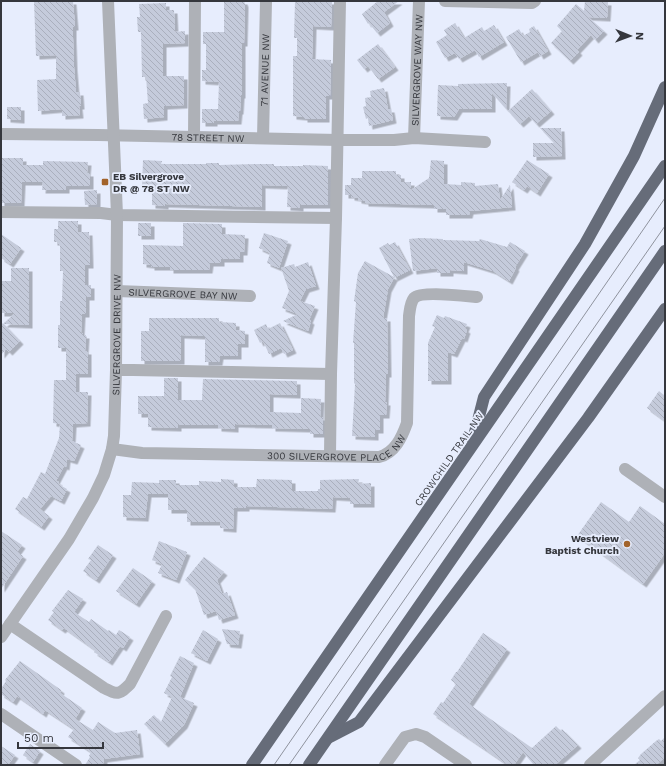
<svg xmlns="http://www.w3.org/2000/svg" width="666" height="766" font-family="'Work Sans',sans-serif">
<defs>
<pattern id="building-back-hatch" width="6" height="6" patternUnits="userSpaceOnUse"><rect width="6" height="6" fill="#c5cbdb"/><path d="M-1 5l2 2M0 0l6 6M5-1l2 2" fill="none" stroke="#aaafbd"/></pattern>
<filter id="shadow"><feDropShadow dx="3.5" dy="3.5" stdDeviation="0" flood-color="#0004"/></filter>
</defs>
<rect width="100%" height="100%" fill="#e7edfd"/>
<g fill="url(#building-back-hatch)" filter="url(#shadow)">
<polygon points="34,1 73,1 75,27 73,27 73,38 74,67 76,92 80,92 81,106 79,106 80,115 62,116 62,109 38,111 37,80 56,79 56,55 36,56"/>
<polygon points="224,1 244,1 245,4 244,43 242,43 242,95 241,95 240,111 239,111 238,121 214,121 214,123 202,123 202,109 218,109 219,82 202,81 202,70 206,70 206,44 203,44 203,32 224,32"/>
<polygon points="295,1 332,1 331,27 313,26 312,59 331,60 330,96 326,96 326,119 304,119 304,117 293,116 293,56 297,56 297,38 294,38"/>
<polygon points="378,1 399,1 384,12 390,23 377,33 369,23 368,24 362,14"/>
<polygon points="585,1 608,2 607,18 588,17 604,31 595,40 591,35 577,50 579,52 570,61 551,43 562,31 557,26 576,4 584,11"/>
<polygon points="166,3 166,10 174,10 175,32 185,31 185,43 163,44 163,76 184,76 184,105 164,106 164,117 144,119 143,104 148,103 146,77 142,77 141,32 138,32 137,17 140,17 139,4"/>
<polygon points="455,23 464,38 482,27 484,31 494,25 504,42 479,57 475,50 459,59 455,53 445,58 436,42 447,35 444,30"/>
<polygon points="534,26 548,51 540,56 538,52 521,62 506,37 519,29 523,36 530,32 529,29"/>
<polygon points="378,44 395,67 378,79 368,66 364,69 357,60"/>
<polygon points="507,83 506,109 492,93 492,109 459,109 454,117 437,116 438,85 458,86 458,84"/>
<polygon points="384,88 388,109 391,109 393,120 369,126 368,118 366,119 363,107 366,106 365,98 371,97 370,91"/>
<polygon points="532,89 551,111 536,124 529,116 520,124 508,111"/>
<polygon points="7,107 21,107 21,120 7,119"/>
<polygon points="540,128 561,128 562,156 533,157 533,143 554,143"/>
<polygon points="1,158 23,158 23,165 43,165 43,161 88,162 87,173 90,173 90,186 66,186 66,190 42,190 43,182 22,182 21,203 1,203"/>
<polygon points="143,160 162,161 161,164 206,164 206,163 219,163 219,165 260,164 274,164 274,166 303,166 303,165 328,166 328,205 300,205 300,208 287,207 288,186 262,185 262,207 165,204 165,206 152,205 152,187 142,187"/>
<polygon points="431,160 444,161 444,184 461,185 461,182 475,183 475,186 498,184 500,200 510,185 512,207 470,211 469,215 446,215 446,209 434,209 434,205 365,203 365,201 358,200 358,198 351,197 351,195 345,195 345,185 351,185 351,178 362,178 362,171 396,171 396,175 401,175 401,182 411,182 411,190 429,178"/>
<polygon points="527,160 549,174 537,193 527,186 524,190 512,182"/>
<polygon points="97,190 97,204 85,205 84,191"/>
<polygon points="58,221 78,221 78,232 89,232 90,265 85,265 85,285 91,285 91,297 86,297 86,314 82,314 81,333 83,333 83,335 86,335 85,351 88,351 88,374 76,374 76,392 88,392 87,423 73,424 72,441 81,445 74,461 67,459 66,467 64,466 56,481 59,482 58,484 67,489 61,501 51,496 40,509 49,516 41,527 15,509 23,497 27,499 41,472 45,474 59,438 60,424 53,423 54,380 66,380 66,348 58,348 58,325 60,325 60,301 62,301 63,271 60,271 60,245 58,245 58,242 54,242 54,229 58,229"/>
<rect x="138" y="223" width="13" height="13"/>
<polygon points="183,223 222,224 222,234 245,235 244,252 240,252 240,259 221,259 221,263 210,263 209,270 170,270 170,267 151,267 151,265 143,264 143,245 183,246"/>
<polygon points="264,233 288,241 279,268 267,263 270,253 259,248"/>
<polygon points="1,234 21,248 10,264 1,258"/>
<polygon points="420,238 443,239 443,240 479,241 480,239 507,247 510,242 525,251 515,267 516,268 509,281 493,271 464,262 464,271 450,270 450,273 437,273 437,268 413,271 409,239"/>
<polygon points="395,242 410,270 394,278 388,289 383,318 387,318 388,374 386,374 385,402 387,402 386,415 380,415 380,430 375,430 375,437 352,436 355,384 354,383 354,343 353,343 356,302 354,301 358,273 365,261 394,277 379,248 388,243 389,245"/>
<polygon points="308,262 316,286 306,289 300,301 315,306 309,320 311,321 308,331 283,321 298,314 282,308 289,291 281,268 294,264 295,267"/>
<polygon points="11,268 29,268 29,325 4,324 20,341 9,352 6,349 1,355 1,322 3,324 15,313 1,313 1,281 11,281"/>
<polygon points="437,315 444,318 445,316 467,324 465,329 467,330 464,339 462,338 454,354 448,352 448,381 428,381 428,343 435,327 432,326"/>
<polygon points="149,318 219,318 219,322 236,323 236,330 245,331 245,344 238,344 238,356 220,356 219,362 205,362 205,336 181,335 181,361 141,361 141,331 149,331"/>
<polygon points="280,323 293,350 284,354 281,348 269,354 263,341 260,343 254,330 266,324 268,329"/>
<polygon points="164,378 178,378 178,400 202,400 203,379 297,381 297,395 270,394 270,412 301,413 301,398 321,399 320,417 323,417 323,434 310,434 310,429 272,428 272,425 235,424 235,429 218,428 218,425 178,425 178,428 148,427 148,414 138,414 138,396 164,396"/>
<polygon points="659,391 665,396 665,421 647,408"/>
<polygon points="221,479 234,480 234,487 256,487 257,479 292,480 292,491 318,491 318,489 320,489 320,480 359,479 358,484 371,483 371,504 350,504 350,498 333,497 332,509 246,506 246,508 234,508 233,529 220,528 220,522 187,522 187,510 168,510 168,494 148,494 145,518 123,517 123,495 131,495 132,482 159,483 159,480 176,480 176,485 199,485 199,481 221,482"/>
<polygon points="601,502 629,522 640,506 665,524 665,553 643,584 577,536"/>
<polygon points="1,531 22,545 17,552 23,556 1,589"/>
<polygon points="159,541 187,552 176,580 158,573 162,564 152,560"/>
<polygon points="98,545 113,555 96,580 83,571 91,560 88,559"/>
<polygon points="204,557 224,572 217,580 222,594 227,592 235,615 219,620 216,611 204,615 195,589 185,580"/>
<polygon points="133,568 152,581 136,604 116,591"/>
<polygon points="68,590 83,599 74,612 89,622 91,619 108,631 109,630 116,635 119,630 130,637 123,648 120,646 109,662 94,652 95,650 64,628 62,630 48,620 54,612 52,611"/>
<polygon points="222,629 240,631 238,645 227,644"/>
<polygon points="203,630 218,639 207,661 191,653"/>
<polygon points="483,633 507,649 469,704 532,748 556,726 561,731 562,729 578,745 555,765 534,765 523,752 514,765 508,765 433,714 441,702 443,703 456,684 451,680 456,672 457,672"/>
<polygon points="180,656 194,663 180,697 194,703 184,725 165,744 144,724 154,715 161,722 172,697 164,693 172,677 170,676"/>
<polygon points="20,661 61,690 60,693 82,708 75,719 93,730 98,722 115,733 137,730 140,754 104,759 103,765 85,765 90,757 89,756 91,752 68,737 74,729 45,710 43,714 17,696 13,702 1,694 1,689 6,681 5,680"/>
<polygon points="665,737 665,757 656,765 634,765 640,760 638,758 641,754 656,741 659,739 661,741"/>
<polygon points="30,744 40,751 33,762 23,755"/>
<polygon points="1,746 15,755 8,765 1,765"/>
</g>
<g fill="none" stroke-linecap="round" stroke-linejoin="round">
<g stroke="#aeb1b7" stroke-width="12">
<polyline points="445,1 532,3 535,1"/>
<path id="s1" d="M 1,134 L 98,135 L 338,140 L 394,140 L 414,138 L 485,142"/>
<polyline points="194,137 195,1"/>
<path id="s2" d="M 263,138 L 266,1"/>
<path id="s3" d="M 414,138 L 419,1"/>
<polyline points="1,212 101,213 117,215 336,218"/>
<path id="s4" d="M 117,291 L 250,296"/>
<polyline points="116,370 133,370 331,374"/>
<path id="s5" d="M 112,449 L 142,453 L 379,457 C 395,453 402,437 407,423 L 409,316 C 410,310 410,303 414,298 C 421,291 466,296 477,297"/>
<polyline points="330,455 331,374 336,218 340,1"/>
<polyline points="625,469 665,497"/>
<path d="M 10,624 L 104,688 C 118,695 119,695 130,684 L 166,616"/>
<path id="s6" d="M 1,637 L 69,539 L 93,498 L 104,475 L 112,449 L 114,436 L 116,370 L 117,215 L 108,1"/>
<polyline points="1,714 76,765"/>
<polyline points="385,765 405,737 416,734 425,737 466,765"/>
<polyline points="590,765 665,696"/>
</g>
<g stroke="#666c79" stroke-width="12">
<polyline points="473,440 484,397 585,244 634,156 665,87"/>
<polyline points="330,737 359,722 588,418 665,309"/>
<polyline points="252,765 665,166"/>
<polyline points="309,765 665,251"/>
</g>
<g stroke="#8f939e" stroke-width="1">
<polyline points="274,765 665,198"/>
<polyline points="289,765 665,226"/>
</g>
</g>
<g fill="#a2632b" stroke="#e7edfd" stroke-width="1.5">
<rect x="101" y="178" width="8" height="8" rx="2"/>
<circle cx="627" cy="544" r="4"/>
</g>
<g text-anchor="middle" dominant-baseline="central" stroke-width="3.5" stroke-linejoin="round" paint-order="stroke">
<g font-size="10" fill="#35373d" stroke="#e7edfd">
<text stroke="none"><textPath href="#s2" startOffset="68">71 AVENUE NW</textPath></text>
<text stroke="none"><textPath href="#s3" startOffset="68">SILVERGROVE WAY NW</textPath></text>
<text stroke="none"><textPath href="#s1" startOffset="207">78 STREET NW</textPath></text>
<text stroke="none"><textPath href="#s4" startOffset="66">SILVERGROVE BAY NW</textPath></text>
<text stroke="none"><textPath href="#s6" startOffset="334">SILVERGROVE DRIVE NW</textPath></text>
<text stroke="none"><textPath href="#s5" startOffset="228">300 SILVERGROVE PLACE NW</textPath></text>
<text transform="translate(449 459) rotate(-55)">CROWCHILD TRAIL NW</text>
</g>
<g font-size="10" font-weight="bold" fill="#35373d" stroke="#e7edfd" text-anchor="start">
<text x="113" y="176">EB Silvergrove<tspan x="113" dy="12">DR @ 78 ST NW</tspan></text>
<text x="619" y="538" text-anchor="end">Westview<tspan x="619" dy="12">Baptist Church</tspan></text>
</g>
</g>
<rect width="666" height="766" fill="none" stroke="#35373d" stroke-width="4"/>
<g transform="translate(630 36) rotate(91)" stroke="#e7edfd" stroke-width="3" paint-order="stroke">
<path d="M0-3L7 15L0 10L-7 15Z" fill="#35373d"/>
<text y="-6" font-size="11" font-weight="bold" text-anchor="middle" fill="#35373d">N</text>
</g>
<path d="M18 742v6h85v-6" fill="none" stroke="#35373d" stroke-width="2"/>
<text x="24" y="742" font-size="12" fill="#35373d" stroke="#e7edfd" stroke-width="3" paint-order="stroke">50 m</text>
</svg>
